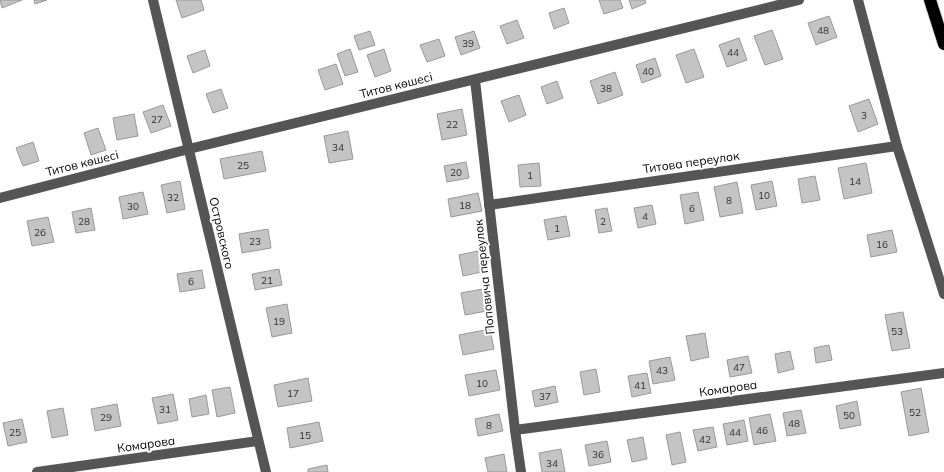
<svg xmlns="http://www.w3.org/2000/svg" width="944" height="472" font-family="Mulish,sans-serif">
<rect width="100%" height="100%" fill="#fff"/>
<g fill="#c4c4c4" stroke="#999">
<polygon points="0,0 22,0 2,8"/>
<polygon points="34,0 47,0 35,4"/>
<polygon points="176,0 201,0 204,10 182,18"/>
<polygon points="599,0 620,0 623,8 604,14"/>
<polygon points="629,0 645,0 646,3 632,9"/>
<polygon points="564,8 569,23 554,29 549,13"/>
<polygon points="829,16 837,37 816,45 808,23"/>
<polygon points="517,20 524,38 507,44 500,26"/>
<polygon points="772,30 783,59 765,65 754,36"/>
<polygon points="370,31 375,45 359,50 354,36"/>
<polygon points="474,31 480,48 461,55 455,37"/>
<polygon points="739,38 747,60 727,67 719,45"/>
<polygon points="439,39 445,56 427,62 420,45"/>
<polygon points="350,49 358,72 345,76 337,54"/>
<polygon points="384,49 391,71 375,77 367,55"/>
<polygon points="694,49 704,77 686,83 676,55"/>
<polygon points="205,50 210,66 193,73 187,56"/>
<polygon points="655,58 661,76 642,83 636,65"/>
<polygon points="336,64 343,84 325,90 318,70"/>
<polygon points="615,72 623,95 598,104 590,81"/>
<polygon points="557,81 563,98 547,104 541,87"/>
<polygon points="221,89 228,108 213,113 206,94"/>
<polygon points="519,95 526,115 509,122 501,101"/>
<polygon points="869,99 878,124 858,132 849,106"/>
<polygon points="163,105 171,126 151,133 143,112"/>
<polygon points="462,109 467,135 442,140 437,114"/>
<polygon points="134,114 138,136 117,140 113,118"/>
<polygon points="98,128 106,150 91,155 84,133"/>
<polygon points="348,131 353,159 329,163 324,136"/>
<polygon points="33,142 39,161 23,166 16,148"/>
<polygon points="262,151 266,171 224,179 220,159"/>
<polygon points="466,162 469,178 447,182 444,166"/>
<polygon points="539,163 541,186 520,187 518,165"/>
<polygon points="866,163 872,193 844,199 838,168"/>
<polygon points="815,176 820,200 802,203 798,179"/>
<polygon points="180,181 185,209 167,213 161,185"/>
<polygon points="772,181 777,206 756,210 751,185"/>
<polygon points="737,182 743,213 720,217 714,187"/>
<polygon points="143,192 148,214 123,219 119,197"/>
<polygon points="698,192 704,220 685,224 680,195"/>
<polygon points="478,193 482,211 451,217 448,199"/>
<polygon points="652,205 656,224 638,228 634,208"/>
<polygon points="91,208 95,230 76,233 72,212"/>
<polygon points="607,208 612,231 599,233 595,210"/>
<polygon points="566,216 570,236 548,240 544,220"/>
<polygon points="48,217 54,242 32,246 27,221"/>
<polygon points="268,229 271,248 242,253 239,234"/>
<polygon points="892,230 897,252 871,257 867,235"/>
<polygon points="482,250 486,271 463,276 459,255"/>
<polygon points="279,269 282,285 255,290 252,274"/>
<polygon points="202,270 205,288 180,292 177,274"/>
<polygon points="488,288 492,310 465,315 461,293"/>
<polygon points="287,304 292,333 272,337 266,308"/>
<polygon points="903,312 910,348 892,351 885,315"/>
<polygon points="490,329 494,349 463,355 459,335"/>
<polygon points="705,333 709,357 691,361 686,336"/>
<polygon points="829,345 832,360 816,363 814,348"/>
<polygon points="790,351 794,369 778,373 775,354"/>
<polygon points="748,356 752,373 730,377 727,360"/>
<polygon points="670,357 675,380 653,384 649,361"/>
<polygon points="596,369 600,392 584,395 580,372"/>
<polygon points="496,370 500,390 469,396 465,375"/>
<polygon points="647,373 651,393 632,397 628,376"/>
<polygon points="308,378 312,401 278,407 274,385"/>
<polygon points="555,386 558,402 535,407 532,391"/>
<polygon points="230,387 235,413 217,417 212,390"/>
<polygon points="921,388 929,432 909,436 901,392"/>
<polygon points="173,394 178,420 158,424 152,398"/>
<polygon points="206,395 209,414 192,417 189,399"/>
<polygon points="857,401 861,425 840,429 836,406"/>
<polygon points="117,404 121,426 95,431 91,409"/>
<polygon points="63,408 68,435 52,438 47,411"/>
<polygon points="801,410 806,433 787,436 783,413"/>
<polygon points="499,414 503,431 478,436 475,419"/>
<polygon points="770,414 776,441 754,445 749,418"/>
<polygon points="22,419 27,442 8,446 3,423"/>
<polygon points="744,420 748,441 727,445 723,424"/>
<polygon points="319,422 323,441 290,448 287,428"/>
<polygon points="713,427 717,447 698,451 693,430"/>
<polygon points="680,432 686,462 672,465 666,435"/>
<polygon points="643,437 647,459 632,462 627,440"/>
<polygon points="607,441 611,462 589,466 585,445"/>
<polygon points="561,449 565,472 542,472 539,453"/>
<polygon points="504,454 507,472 488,472 485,458"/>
<polygon points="327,465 328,472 308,472 308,469"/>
</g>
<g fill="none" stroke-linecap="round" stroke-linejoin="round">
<defs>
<polyline id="highway" points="930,0 944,44"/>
</defs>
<use href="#highway" stroke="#dbdbdb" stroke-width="14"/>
<g stroke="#555" stroke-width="10">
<polyline points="153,0 266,472"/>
<polyline points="858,0 897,146 944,294"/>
<polyline points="475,80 515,430 521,472"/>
<polyline points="0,198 189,149 799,0"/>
<polyline points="489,205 897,146"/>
<polyline points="515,430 944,373"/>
<polyline points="37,472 258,441"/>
</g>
<use href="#highway" stroke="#000" stroke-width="12"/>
</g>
<g text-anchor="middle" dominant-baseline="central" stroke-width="4" stroke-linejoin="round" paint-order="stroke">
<g font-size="10" fill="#313131">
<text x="823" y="30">48</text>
<text x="468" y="43">39</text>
<text x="733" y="52">44</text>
<text x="648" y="71">40</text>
<text x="606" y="88">38</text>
<text x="864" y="115">3</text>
<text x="157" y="119">27</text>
<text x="452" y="124">22</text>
<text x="338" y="147">34</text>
<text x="243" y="165">25</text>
<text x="456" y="172">20</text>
<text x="530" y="175">1</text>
<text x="855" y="181">14</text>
<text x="764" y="195">10</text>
<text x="173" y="197">32</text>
<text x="729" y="200">8</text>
<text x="465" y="205">18</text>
<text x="133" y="206">30</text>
<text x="692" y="208">6</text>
<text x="645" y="216">4</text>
<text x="84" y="221">28</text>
<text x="603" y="221">2</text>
<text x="557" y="228">1</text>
<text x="40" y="232">26</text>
<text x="255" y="241">23</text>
<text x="882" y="244">16</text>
<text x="267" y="280">21</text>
<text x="191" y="281">6</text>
<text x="279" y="321">19</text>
<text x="897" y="331">53</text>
<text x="739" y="367">47</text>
<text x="662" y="370">43</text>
<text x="482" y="383">10</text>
<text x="640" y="385">41</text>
<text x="293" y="393">17</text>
<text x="545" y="396">37</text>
<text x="165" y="409">31</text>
<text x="915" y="412">52</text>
<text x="849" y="415">50</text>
<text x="106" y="417">29</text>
<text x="794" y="423">48</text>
<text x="489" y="425">8</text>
<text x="762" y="430">46</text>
<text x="15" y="432">25</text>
<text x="735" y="432">44</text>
<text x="305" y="435">15</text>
<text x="705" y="439">42</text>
<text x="598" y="454">36</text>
<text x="552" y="463">34</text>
</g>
<g font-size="12" fill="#000" stroke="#fff">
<text transform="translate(396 85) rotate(-14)">Титов көшесі</text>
<text transform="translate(691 162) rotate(-8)">Титова переулок</text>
<text transform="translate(82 163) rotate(-14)">Титов көшесі</text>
<text transform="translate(222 233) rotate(77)">Островского</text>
<text transform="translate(484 277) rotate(-96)">Поповича переулок</text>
<text transform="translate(728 388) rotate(-8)">Комарова</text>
<text transform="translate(146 444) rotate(-8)">Комарова</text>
</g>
</g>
</svg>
